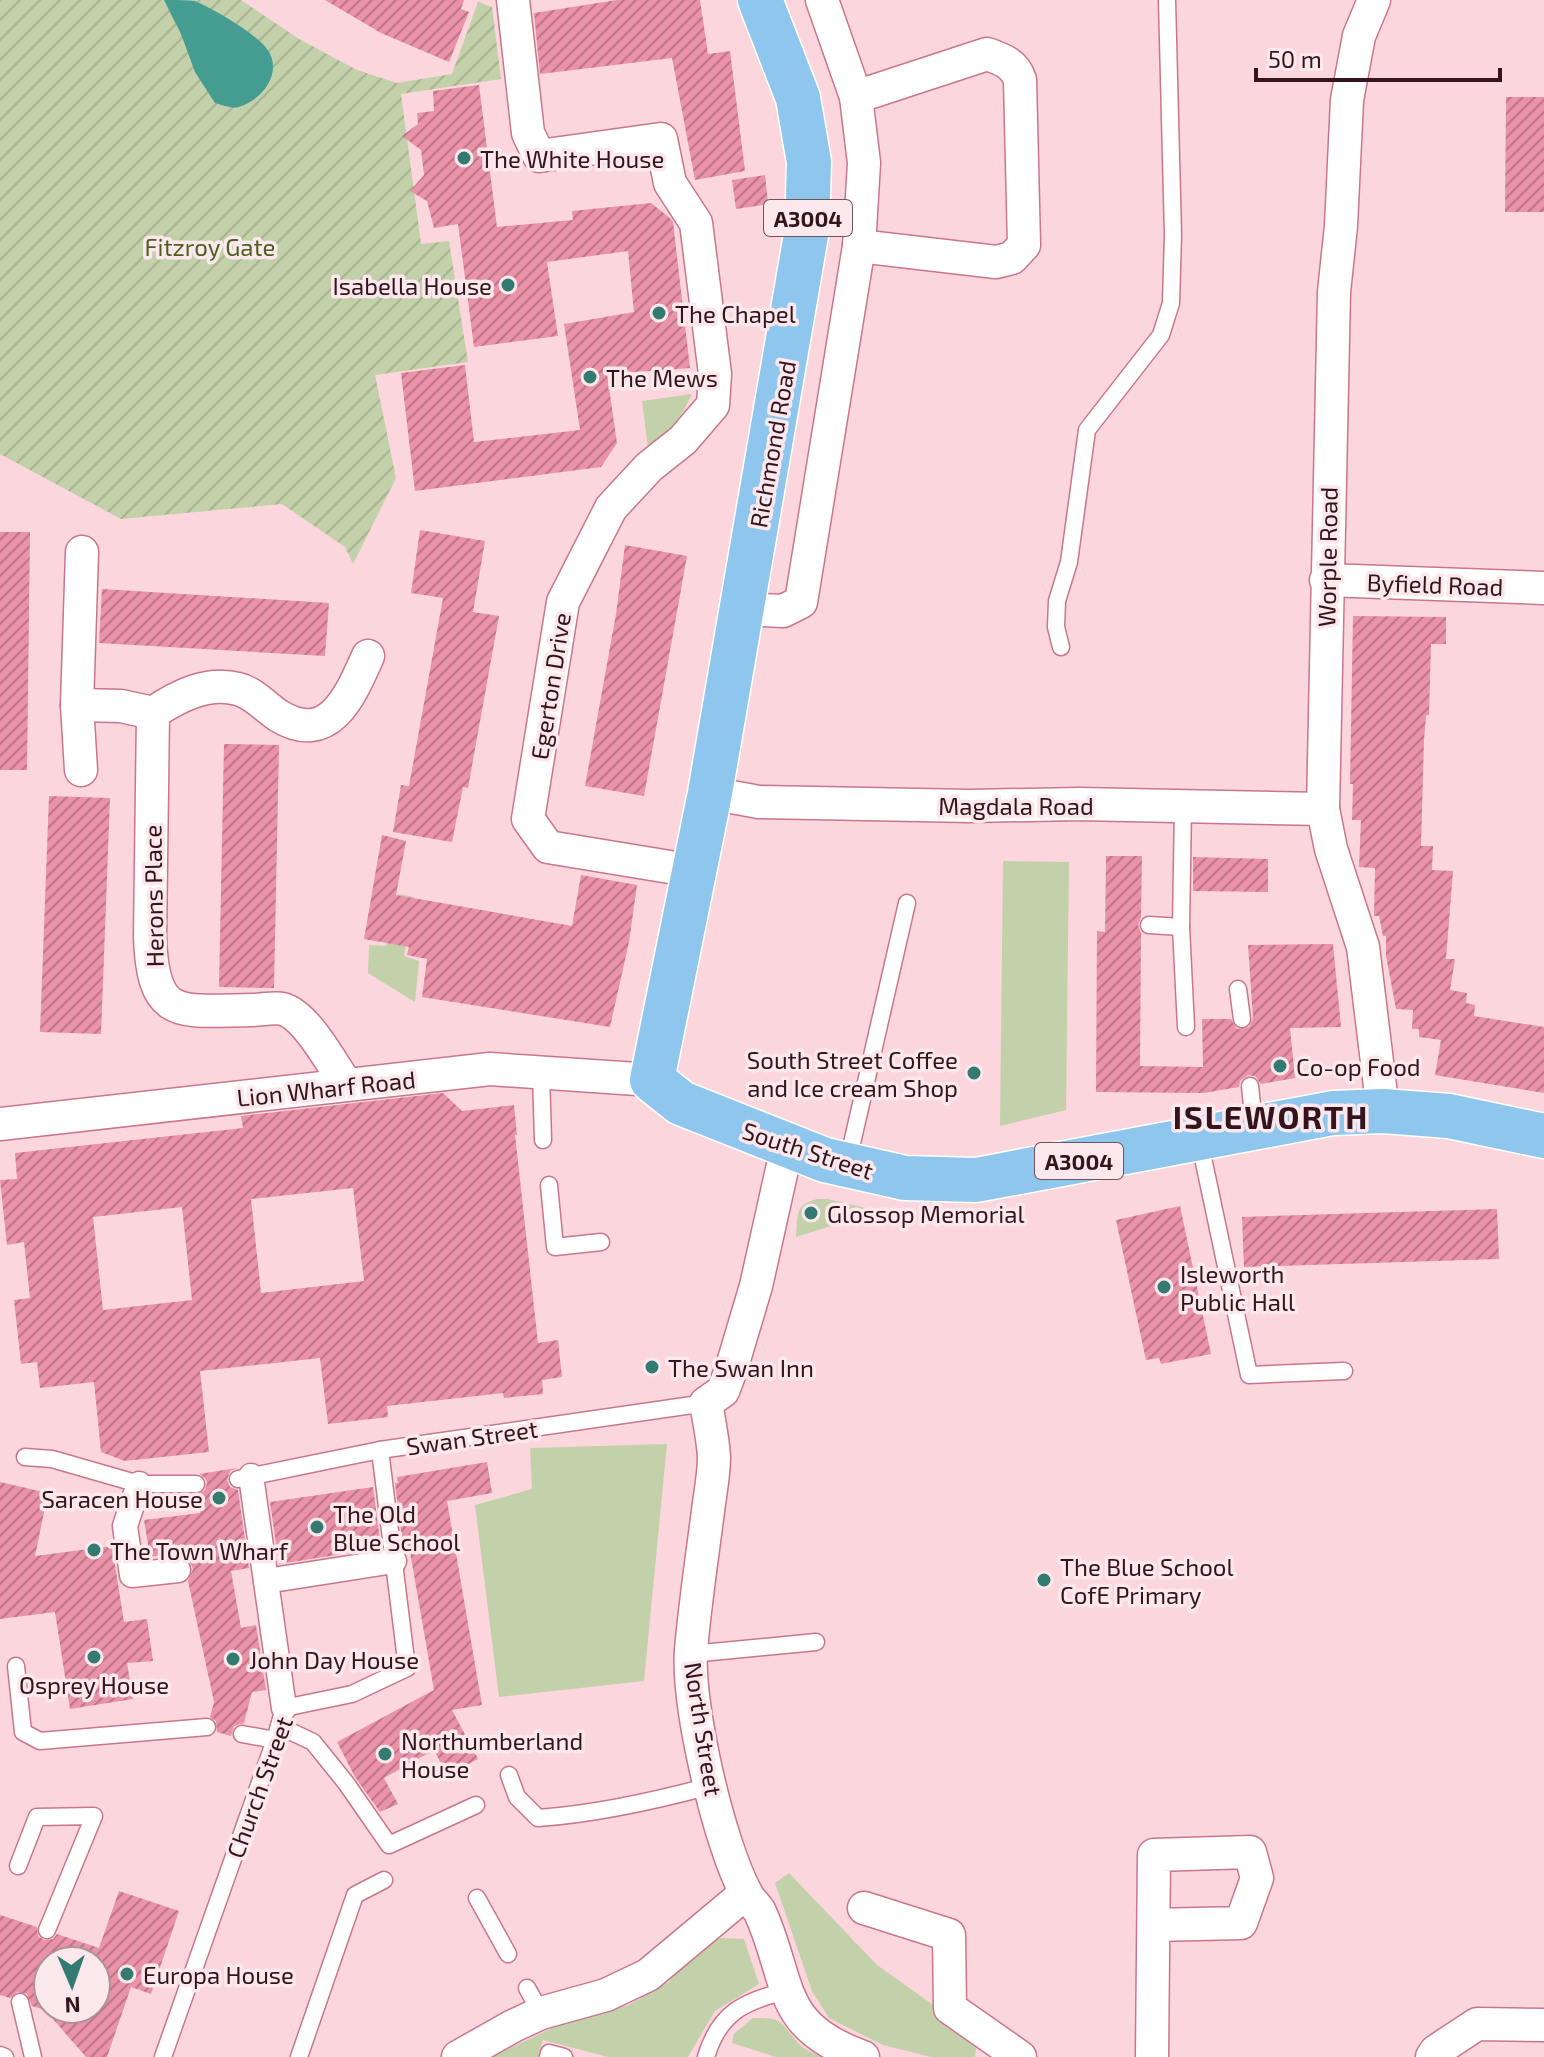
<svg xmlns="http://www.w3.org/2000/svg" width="1544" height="2057" font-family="'Exo 2',sans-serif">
<defs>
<pattern id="garden-furrows" width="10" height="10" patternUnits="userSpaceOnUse" patternTransform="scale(2)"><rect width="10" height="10" fill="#c3d1aa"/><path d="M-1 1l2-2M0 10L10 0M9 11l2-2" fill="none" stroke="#a8b392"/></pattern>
<pattern id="building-hatch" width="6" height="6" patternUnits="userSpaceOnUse" patternTransform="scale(2)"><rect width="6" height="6" fill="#e992a8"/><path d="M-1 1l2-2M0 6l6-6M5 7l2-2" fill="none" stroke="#be7688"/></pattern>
</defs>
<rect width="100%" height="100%" fill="#fbd6dd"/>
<g fill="#c3d1aa">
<path d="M 692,394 C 682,415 669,437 648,448 L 642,401 Z"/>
<polygon points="1003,861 1069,862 1066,1110 1000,1126"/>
<polygon points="398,894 414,897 404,956 419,961 415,1002 368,973 369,945 386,946"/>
<path d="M 817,1199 L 828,1199 L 878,1211 L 796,1237 C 798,1216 794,1205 817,1199 Z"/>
<polygon points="667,1444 644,1681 499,1697 475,1505 532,1489 530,1448"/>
<polygon points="789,1873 877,1965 977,2036 975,2057 931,2057 883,2045 829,2018 812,1991 775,1883"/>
<polygon points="720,1938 744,1939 759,1984 715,2011 688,2057 608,2057 543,2040 538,2057 492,2057 554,2027 629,2005 670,1981 677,1968 695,1949"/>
<path d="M 753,2018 C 787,2017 780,2024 800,2045 C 805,2050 815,2054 822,2057 L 776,2057 L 732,2043 L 734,2034 Z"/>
</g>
<polygon fill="url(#garden-furrows)" points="0,0 241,0 299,39 357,70 397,83 452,74 478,2 492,7 501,79 401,94 421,244 449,241 468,362 375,375 396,478 353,564 345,547 282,504 121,519 0,454"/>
<path fill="#459c90" d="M 164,0 C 173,0 187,0 195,1 C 215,10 254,32 267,49 C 284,72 262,100 239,107 C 232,109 223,105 215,103 L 195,72 L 181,34 Z"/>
<g fill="url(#building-hatch)" fill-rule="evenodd">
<polygon points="325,0 464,0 461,9 469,12 449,62 381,33"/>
<polygon points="617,0 700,0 708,54 730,51 745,171 695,180 672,58 540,74 534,13"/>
<polygon points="479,85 497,227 573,220 572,211 651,203 670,218 673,222 690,368 607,374 617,443 601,467 415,491 401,373 465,365 474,442 580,430 564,324 634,312 628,251 547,262 558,336 474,347 458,224 434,228 427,201 410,191 424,175 421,150 402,136 418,124 417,113 434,111 433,91"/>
<polygon points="1506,97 1544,97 1544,212 1505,212"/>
<polygon points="765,175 768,204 736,209 732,180"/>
<polygon points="420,530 485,541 473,612 499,616 468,788 463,787 452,842 393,832 401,785 409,786 443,598 411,593"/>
<polygon points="0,532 30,532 27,770 0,770"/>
<polygon points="625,545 687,556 644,796 585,786 616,614"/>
<polygon points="102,589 329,603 325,656 99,643"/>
<polygon points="1353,616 1446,617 1446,644 1431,644 1429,715 1426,715 1424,740 1421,846 1433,846 1432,870 1453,871 1446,959 1455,959 1450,990 1467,993 1466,1003 1475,1005 1474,1016 1544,1027 1544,1093 1435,1075 1441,1040 1419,1037 1419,1029 1412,1029 1413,1010 1396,1009 1386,956 1386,936 1383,936 1379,916 1374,916 1375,868 1359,867 1361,820 1352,820 1353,784 1350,784"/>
<polygon points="224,744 279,745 274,988 219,987"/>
<polygon points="49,796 110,798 101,1034 40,1032"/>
<polygon points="382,835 406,841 396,895 572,926 581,875 637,885 629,942 610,1027 422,997 427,959 407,955 409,947 364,939"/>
<polygon points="1106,856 1142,856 1141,917 1138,925 1141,933 1140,1066 1203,1067 1202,1019 1231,1019 1237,1029 1249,1027 1253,1018 1248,945 1333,944 1341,1027 1290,1028 1295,1078 1261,1084 1255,1076 1248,1075 1240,1081 1239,1087 1204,1093 1096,1092 1097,931 1105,932"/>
<polygon points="1193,857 1268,859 1268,892 1193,891"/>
<path d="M 443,1093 L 462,1111 L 514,1105 L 517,1135 L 515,1135 L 538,1343 L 558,1340 L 562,1377 L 542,1380 L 543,1394 L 504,1398 L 503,1393 L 387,1406 L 388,1417 L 328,1424 L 320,1358 L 200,1371 L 209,1452 L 125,1461 L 101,1452 L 94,1382 L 40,1388 L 37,1362 L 21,1364 L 14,1300 L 30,1298 L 24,1242 L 7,1245 L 0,1180 L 17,1179 L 15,1153 L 243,1128 L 241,1116 ZM 353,1188 L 364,1281 L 261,1293 L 251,1199 ZM 182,1207 L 192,1300 L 103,1310 L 93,1217 Z"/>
<polygon points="1180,1206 1211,1354 1161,1364 1159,1358 1146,1360 1116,1220"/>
<polygon points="1497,1209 1499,1259 1244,1267 1242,1217"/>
<polygon points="487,1462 492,1493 447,1501 482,1705 452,1710 478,1759 447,1775 434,1750 384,1778 398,1804 380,1812 355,1777 337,1742 434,1690 409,1546 403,1547 395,1483 398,1483 397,1477"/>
<polygon points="237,1468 230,1471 227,1480 230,1487 238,1490 249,1568 231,1571 241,1628 256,1625 266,1690 252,1692 244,1723 234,1726 231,1736 217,1732 216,1721 210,1717 214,1702 188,1581 193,1569 190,1562 184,1556 183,1552 150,1557 144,1520 200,1513 197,1495 205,1490 207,1483 205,1478 199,1474"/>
<polygon points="0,1482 48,1493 35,1556 112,1546 124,1622 147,1619 153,1661 127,1663 133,1699 70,1709 55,1612 0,1619"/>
<polygon points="373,1487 381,1548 279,1564 270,1502"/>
<path d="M 119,1891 L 179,1911 L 151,1994 L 131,1987 L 107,2057 L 86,2057 L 45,2010 L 32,2006 L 27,1994 L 17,1992 L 10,1998 L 0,1995 L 0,1915 L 37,1927 L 38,1936 L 44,1940 L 53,1939 L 57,1934 L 99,1948 ZM 48,1961 L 96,1961 L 96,2009 L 48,2009 Z"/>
</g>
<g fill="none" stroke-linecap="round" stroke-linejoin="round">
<defs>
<g id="service">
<polyline points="1061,647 1056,627 1057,601 1069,562 1087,430 1161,335 1171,303 1173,235 1167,0"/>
<polyline points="1183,806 1181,927 1186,1027"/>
<polyline points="1149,925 1181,927"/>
<polyline points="1238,989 1242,1019"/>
<polyline points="541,1073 543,1140"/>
<polyline points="1250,1086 1254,1125"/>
<polyline points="1199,1139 1249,1375 1344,1371"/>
<polyline points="847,1165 907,903"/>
<polyline points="549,1185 555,1247 601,1242"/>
<polyline points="25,1457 52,1459 139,1484 196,1484"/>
<polyline points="238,1479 380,1450 706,1403"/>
<polyline points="691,1654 816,1642"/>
<polyline points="16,1666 23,1732 40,1741 207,1727"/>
<polyline points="279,1726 313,1742 346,1783 389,1845 476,1805"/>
<polyline points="242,1734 275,1740"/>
<path d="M 509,1775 L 517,1797 L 538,1818 C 596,1814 654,1801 710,1786"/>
<polyline points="18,1866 37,1817 94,1816 47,1930"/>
<polyline points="477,1898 508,1954"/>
<polyline points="527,1988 541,2013"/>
<polyline points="20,2002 33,2057"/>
<polyline points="0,2055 5,2057"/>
<polyline points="163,2057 275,1740 284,1708 352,1694 407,1668 380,1450"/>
<polyline points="299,2057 355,1895 384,1880"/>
<polyline points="548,2057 549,2053 564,2057"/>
<path d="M 706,2057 C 719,2013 744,2001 786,1991"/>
</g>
<g id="pedestrian">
<polyline points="251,1476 284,1708"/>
<polyline points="139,1484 125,1526 132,1575 178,1570"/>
<polyline points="266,1581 394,1561"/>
</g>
<g id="minor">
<polyline points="513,0 528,133 539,156 661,139 670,183 696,223 715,374 713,405 683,440 649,467 611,508 563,602 528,819 548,847 694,871"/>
<polyline points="1374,0 1359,36 1347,100 1341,226 1334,292 1323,809 1331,849 1363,947 1383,1111"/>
<path d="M 856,97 L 987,54 C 1002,59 1015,64 1020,80 L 1024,245 L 1012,258 L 996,262 L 859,246"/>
<polyline points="1326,580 1544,588"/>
<polyline points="743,609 783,611 801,602 859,246 864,163 856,97 822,0"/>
<path d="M 77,705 L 121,706 L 153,713 C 178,696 207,681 238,689 C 254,693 265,707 279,716 C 330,747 351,694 368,656"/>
<path d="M 153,713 L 150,937 C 153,1021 179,1011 252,1010 C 261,1010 274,1007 283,1009 C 307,1016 332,1064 346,1084"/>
<polyline points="81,770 77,705 82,552"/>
<polyline points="710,793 759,802 970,806 1079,804 1323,809"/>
<polyline points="0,1124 490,1069 652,1080"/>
<path d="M 787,1147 L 756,1286 L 731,1370 L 723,1391 L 706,1403 C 709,1421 713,1439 714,1457 C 714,1475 710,1494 708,1511 C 702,1558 695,1604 691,1650 C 687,1706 719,1843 746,1893 C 749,1900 756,1905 760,1912 C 792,1983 775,2026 863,2057"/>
<polyline points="864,1908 949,1935 950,2008 1020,2057"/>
<polyline points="458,2057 513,2026 541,2013 606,1995 648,1975 746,1893"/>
<polyline points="1152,2057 1154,1855 1250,1852 1257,1878 1241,1923 1154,1925"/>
<polyline points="1432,2057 1436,2051 1477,2024 1544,2025"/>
</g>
<polyline id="primary" points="760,0 798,98 809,162 807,229 710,793 652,1080 681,1103 825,1160 905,1178 976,1180 1333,1113 1383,1111 1449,1116 1544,1136"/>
</defs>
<use href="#service" stroke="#c9768c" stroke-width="19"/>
<use href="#pedestrian" stroke="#c9768c" stroke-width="27"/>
<use href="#minor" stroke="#c9768c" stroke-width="35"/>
<use href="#primary" stroke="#fff" stroke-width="47"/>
<use href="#service" stroke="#fff" stroke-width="16"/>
<use href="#pedestrian" stroke="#fff" stroke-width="24"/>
<use href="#minor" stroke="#fff" stroke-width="32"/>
<use href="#primary" stroke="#8fc6ee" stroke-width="44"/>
</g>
<g fill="#347a71" stroke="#fbe8ec" stroke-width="3">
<circle cx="464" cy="158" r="8"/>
<circle cx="508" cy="285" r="8"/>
<circle cx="659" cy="313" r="8"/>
<circle cx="590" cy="377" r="8"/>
<circle cx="1280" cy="1066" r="8"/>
<circle cx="974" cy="1073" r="8"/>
<circle cx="811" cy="1213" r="8"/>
<circle cx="1164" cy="1287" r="8"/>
<circle cx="652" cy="1367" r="8"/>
<circle cx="219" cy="1498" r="8"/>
<circle cx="317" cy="1527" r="8"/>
<circle cx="94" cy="1550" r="8"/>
<circle cx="1044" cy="1580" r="8"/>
<circle cx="94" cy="1657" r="8"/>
<circle cx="233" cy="1659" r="8"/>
<circle cx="385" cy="1754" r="8"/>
<circle cx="127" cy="1974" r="8"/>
</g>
<g text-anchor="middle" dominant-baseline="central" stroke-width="7" stroke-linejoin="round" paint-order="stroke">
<g fill="#fbe8ec" stroke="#70545b" stroke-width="2">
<rect x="764" y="200" width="88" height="36" rx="6"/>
<rect x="1035" y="1143" width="88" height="36" rx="6"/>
</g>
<g font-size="22" font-weight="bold" fill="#34141d">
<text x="808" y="218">A3004</text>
<text x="1079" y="1161">A3004</text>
</g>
<g font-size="24" fill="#34141d" stroke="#fbe8ec" text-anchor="start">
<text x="480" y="158">The White House</text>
<text x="492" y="285" text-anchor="end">Isabella House</text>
<text x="675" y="313">The Chapel</text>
<text x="606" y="377">The Mews</text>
<text x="958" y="1059" text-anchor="end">South Street Coffee<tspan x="958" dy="28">and Ice cream Shop</tspan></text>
<text x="1296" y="1066">Co-op Food</text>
<text x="827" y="1213">Glossop Memorial</text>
<text x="1180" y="1273">Isleworth<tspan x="1180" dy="28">Public Hall</tspan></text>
<text x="668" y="1367">The Swan Inn</text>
<text x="203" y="1498" text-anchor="end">Saracen House</text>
<text x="333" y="1513">The Old<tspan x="333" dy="28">Blue School</tspan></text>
<text x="110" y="1550">The Town Wharf</text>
<text x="1060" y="1566">The Blue School<tspan x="1060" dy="28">CofE Primary</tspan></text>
<text x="249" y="1659">John Day House</text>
<text x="94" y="1684" text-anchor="middle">Osprey House</text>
<text x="401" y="1740">Northumberland<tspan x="401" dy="28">House</tspan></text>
<text x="143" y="1974">Europa House</text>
</g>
<g font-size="24" fill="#4d5f1e" stroke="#fbe8ec">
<text x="210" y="246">Fitzroy Gate</text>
</g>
<g font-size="24" fill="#34141d" stroke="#fbe8ec">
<text transform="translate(772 444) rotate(-80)">Richmond Road</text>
<text transform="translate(1327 557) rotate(-89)">Worple Road</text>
<text transform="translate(1435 584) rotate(2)">Byfield Road</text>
<text transform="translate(550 686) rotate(-81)">Egerton Drive</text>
<text x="1016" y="805">Magdala Road</text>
<text transform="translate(153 896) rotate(-91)">Herons Place</text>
<text transform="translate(326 1088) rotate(-6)">Lion Wharf Road</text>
<text transform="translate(808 1150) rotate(18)">South Street</text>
<text transform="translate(472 1437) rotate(-8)">Swan Street</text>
<text transform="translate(704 1729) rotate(81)">North Street</text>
<text transform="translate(259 1787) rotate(-70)">Church Street</text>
</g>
<g font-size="32" font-weight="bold" letter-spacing="2" fill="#34141d" stroke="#fbe8ec">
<text x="1271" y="1116">ISLEWORTH</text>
</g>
</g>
<g transform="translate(72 1985) rotate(178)"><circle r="38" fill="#fbe8ec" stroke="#ab9399" stroke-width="2"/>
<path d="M0-6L14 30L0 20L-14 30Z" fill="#347a71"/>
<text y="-12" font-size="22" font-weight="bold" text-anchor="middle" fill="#34141d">N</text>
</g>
<path d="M1256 68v12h244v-12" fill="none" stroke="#34141d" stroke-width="4"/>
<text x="1268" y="68" font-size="24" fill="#34141d" stroke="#fbe8ec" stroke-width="6" paint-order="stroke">50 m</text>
</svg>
